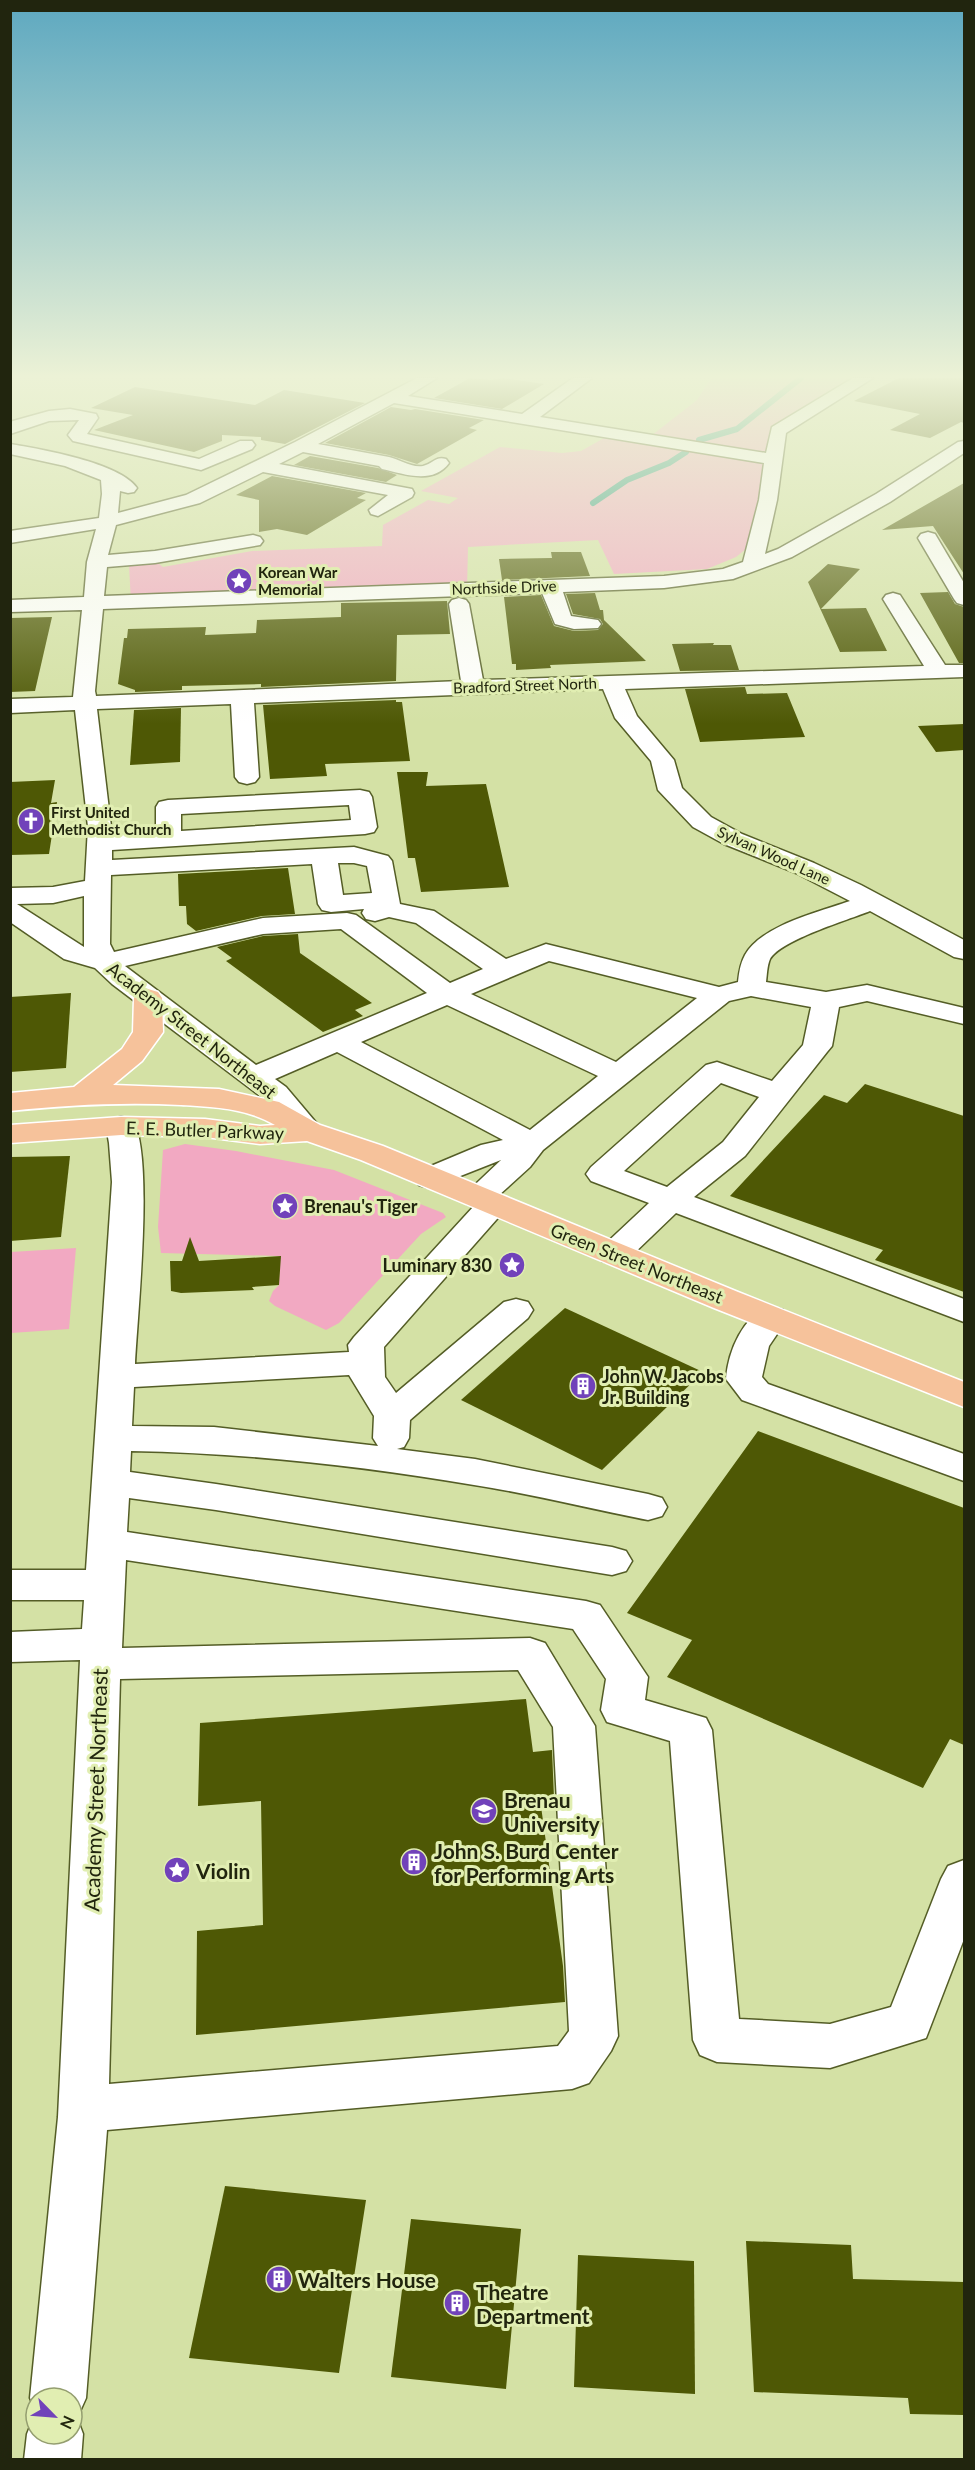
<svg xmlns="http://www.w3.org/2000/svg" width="975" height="2470" font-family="Lato,sans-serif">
<rect width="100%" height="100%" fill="#d4e1a5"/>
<g fill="#f2a9c2">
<polygon points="711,378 867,378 804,413 778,431 756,541 736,557 707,569 614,574 598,540 468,547 467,589 131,602 129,565 155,561 163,567 252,551 382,546 383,525 428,500 449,504 458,498 421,491 500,447 562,453 581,451 606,437 642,443 697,400"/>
<polygon points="185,1144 236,1151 334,1170 443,1213 446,1217 421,1234 339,1323 326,1330 275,1306 269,1301 273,1291 279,1285 280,1256 161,1253 158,1227 163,1150"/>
<polygon points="76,1248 69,1329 11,1333 11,1252"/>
</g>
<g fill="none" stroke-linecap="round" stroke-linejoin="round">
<g stroke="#2e9783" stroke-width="6">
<polyline points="699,440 737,429 801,378"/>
<polyline points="593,503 627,480 669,463 686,452"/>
</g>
</g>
<g fill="#4e5805">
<polygon points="470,378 491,380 503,378 544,384 502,409 434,398"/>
<polygon points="899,378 964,378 964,423 961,422 930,438 890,430 920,414 854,401"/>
<polygon points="135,387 255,405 284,390 365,403 285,444 261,440 261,437 222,435 222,441 194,452 94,430 133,415 91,408"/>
<polygon points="391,407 411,410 415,409 484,420 469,428 477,430 417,464 389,455 325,443"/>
<polygon points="310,456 378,468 397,475 386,482 294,465"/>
<polygon points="272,476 366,493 357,498 366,500 307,535 277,529 259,532 259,500 236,495"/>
<polygon points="964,483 964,574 933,526 882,530"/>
<polygon points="551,552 581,552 590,576 502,580 499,559 552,558"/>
<polygon points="828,564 860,569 821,609 866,608 887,651 840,652 808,582"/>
<polygon points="948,592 955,604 964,607 964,663 959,663 920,593"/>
<polygon points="595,593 600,610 603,610 604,620 646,661 550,665 551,668 516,670 516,664 512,664 504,597 541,595 554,626 574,631 598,630 603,624 600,619 573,614 566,594"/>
<polygon points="447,601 450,634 397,635 396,681 261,687 261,684 182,686 182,690 135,692 135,690 118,684 124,638 127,638 128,629 206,627 205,635 256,633 257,620 341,617 341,603"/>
<polygon points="52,617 35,691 10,692 10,618"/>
<polygon points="714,643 713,645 731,645 739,670 680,671 672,644"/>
<polygon points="745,687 747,694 787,693 805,737 700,742 685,689"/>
<polygon points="396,700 396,702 402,702 410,761 325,764 327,776 270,779 263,705"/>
<polygon points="181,708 180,762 130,765 134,710"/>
<polygon points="964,724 964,750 936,752 918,726"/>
<polygon points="397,772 428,772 426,786 486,784 509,887 421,892 415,858 408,858"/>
<polygon points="55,780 51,803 57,802 49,854 10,855 10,782"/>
<polygon points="288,868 295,914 262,916 196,931 187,924 186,906 179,906 178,874"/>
<polygon points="298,934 300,953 372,1003 355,1010 363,1016 323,1032 226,961 232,958 217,947 263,936"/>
<polygon points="71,993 66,1068 10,1072 10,997"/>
<polygon points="865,1084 964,1116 964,1292 875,1260 883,1250 730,1196 824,1095 847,1103"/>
<polygon points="70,1156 61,1237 10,1241 10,1157"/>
<polygon points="190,1237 199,1261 281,1256 279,1285 252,1287 254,1290 181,1293 171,1291 170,1261 182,1261"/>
<polygon points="565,1308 703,1372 602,1470 461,1400"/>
<polygon points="758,1431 964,1508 964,1745 950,1739 923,1788 667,1677 692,1640 627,1613"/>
<polygon points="526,1699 533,1752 552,1750 554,1798 540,1799 563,1966 565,2002 196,2035 197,1931 263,1925 261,1801 198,1806 200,1723"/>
<polygon points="225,2186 366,2200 339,2373 189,2358"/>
<polygon points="411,2219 521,2229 506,2389 391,2377"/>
<polygon points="746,2241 851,2245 853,2279 964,2282 964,2415 910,2414 908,2398 754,2392"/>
<polygon points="578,2255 694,2261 695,2394 574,2387"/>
</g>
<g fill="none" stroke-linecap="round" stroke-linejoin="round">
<defs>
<g id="minor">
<path d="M 417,378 L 437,378 L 408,396 L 522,414 L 573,378 L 592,378 L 540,417 L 766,453 L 772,427 L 853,378 L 873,378 L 786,433 L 777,500 L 765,554 L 778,549 L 876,494 L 958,442 L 964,441 L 964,453 L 890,502 L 792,557 L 733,579 L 664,588 L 563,592 L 571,616 L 598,620 L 601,624 L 598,628 L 574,629 L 555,624 L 542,593 L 103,609 L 95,691 L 96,696 L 461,681 L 449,604 L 452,600 L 459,598 L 466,600 L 469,604 L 483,680 L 924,666 L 883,599 L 886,595 L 893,593 L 900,595 L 945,665 L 964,665 L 964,677 L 625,689 L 637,716 L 674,760 L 682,788 L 711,817 L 742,834 L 814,863 L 861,885 L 964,940 L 964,959 L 954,957 L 870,911 C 848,920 781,940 770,959 C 767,966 767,975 766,982 L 826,992 L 867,985 L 964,1008 L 964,1024 L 867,1001 L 839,1007 L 832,1046 L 827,1052 L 745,1156 L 694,1197 L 964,1299 L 964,1322 L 676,1213 L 626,1261 L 614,1264 L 602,1261 L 597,1254 L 602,1247 L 649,1203 L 591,1181 L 586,1174 L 591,1167 L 706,1065 L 717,1062 L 772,1081 L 803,1045 L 811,1007 L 751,996 L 729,1001 L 543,1150 L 530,1167 L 498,1196 L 504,1197 L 509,1204 L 504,1211 L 384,1347 L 385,1377 L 396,1393 L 504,1302 L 516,1299 L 528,1302 L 533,1310 L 528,1318 L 410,1420 L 409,1438 L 404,1447 L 397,1449 L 475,1459 L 648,1494 L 662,1498 L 667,1507 L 662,1516 L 648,1520 C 590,1509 533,1494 474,1485 C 361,1466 246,1453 131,1451 L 130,1472 L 216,1484 L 612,1547 L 626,1551 L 632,1561 L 626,1571 L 612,1575 L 216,1510 L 129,1498 L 127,1532 L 586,1601 L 600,1605 L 648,1677 L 645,1700 L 706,1718 L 712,1730 L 739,2019 L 830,2024 L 891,2007 L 941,1879 L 948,1866 L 964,1860 L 964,1939 L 926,2038 L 830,2068 L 717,2062 L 700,2055 L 693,2040 L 670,1741 L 607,1722 L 601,1710 L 606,1679 L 573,1629 L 126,1560 L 122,1648 L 530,1638 L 545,1643 L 595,1726 L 618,2036 L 611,2051 L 589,2083 L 572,2089 L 107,2130 L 86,2398 L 77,2418 L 83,2434 L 81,2460 L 24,2460 L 27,2434 L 35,2414 L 36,2434 L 72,2434 L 72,2398 L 36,2398 L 36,2412 L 30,2398 L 58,2117 L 80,1660 L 10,1662 L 10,1632 L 82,1629 L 84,1600 L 10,1600 L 10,1570 L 86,1570 L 112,1182 L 109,1143 L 106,1126 L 110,1119 L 121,1117 L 132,1119 C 155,1152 137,1317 135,1364 L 349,1352 L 348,1345 L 354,1337 L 474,1206 L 467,1204 L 462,1197 L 501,1160 L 430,1188 L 419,1185 L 414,1178 L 419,1171 L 481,1145 L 503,1140 L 337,1052 L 275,1079 L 286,1087 L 324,1132 L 320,1139 L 309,1141 L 298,1139 L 264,1099 L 112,984 L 95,968 L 64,959 L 10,922 L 10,888 L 53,887 L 85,881 L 88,827 L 75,710 L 10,713 L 10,699 L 73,697 L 82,610 L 10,612 L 10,600 L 84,597 L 87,562 L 96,529 L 10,543 L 10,531 L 99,518 L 102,494 L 101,480 L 65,466 L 10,454 L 10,444 C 41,449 120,463 137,488 L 134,492 L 128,493 L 120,491 L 118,513 L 186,495 L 295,442 ZM 394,403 L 764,463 L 759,500 L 743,562 L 723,569 L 664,576 L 104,596 L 107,567 L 155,563 L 260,545 L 263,541 L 260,537 L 253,535 L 155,551 L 108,555 L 116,525 L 200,503 L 263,472 L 388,495 L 369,510 L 371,514 L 378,516 L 412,497 L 414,493 L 412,489 L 279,464 L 303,452 L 379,466 L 382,469 C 404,474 433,485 449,463 L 446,459 C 435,456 433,464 423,466 C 411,468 399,459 389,457 L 318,444 ZM 603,689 L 615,718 L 651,761 L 658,790 L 693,827 L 724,844 L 796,873 L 850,901 C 819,912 762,925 745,955 C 740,964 739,973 738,982 L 719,987 L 546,944 L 506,959 L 434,911 L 400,904 L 392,861 L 388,856 L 354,847 L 112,860 L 112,850 L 365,834 L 374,832 L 377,827 L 372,797 L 369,792 L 360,790 L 168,800 L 159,802 L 156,807 L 156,832 L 112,835 L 97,709 L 231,704 L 235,777 L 239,782 L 247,784 L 255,782 L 259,777 L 254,703 ZM 349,805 L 351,820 L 181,831 L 181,814 ZM 338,863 L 354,863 L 367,866 L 372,893 L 343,895 ZM 312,864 L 318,904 L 322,910 L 331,912 L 364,909 L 362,913 L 366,919 L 375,921 L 389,917 L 416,923 L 483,969 L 450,983 L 356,915 L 347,913 L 263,918 L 114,952 L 110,944 L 111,875 ZM 84,896 L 84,947 L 17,904 L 53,903 ZM 341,929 L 427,993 L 256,1065 L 125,966 L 263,934 ZM 549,961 L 697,998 L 616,1062 L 471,994 ZM 447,1005 L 598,1076 L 530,1130 L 361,1042 ZM 721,1083 L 759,1097 L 723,1142 L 667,1187 L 624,1171 ZM 349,1375 L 374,1416 L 373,1438 L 378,1446 L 214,1427 L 132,1426 L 134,1387 ZM 518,1670 L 553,1727 L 569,2031 L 558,2046 L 109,2084 L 120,1679 Z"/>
<polygon points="70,409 96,414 98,418 87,434 199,459 240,441 252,441 255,445 252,449 201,470 73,441 68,435 79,420 49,421 10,434 10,422 13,421 49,411"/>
<polygon points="928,532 935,534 964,583 964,605 957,603 954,599 918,538 921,534"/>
<path d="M 771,1307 L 783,1310 L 788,1318 L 769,1346 L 762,1377 L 768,1384 L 964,1454 L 964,1481 L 742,1400 L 726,1379 C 728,1352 743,1314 771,1307 Z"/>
</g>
<path id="highway" d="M 148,989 L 158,992 L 162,998 L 163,1032 L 142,1061 L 113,1085 L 219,1089 L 279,1102 L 320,1125 L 383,1146 L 738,1292 L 964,1382 L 964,1407 L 714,1308 L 361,1160 L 307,1141 L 260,1144 L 205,1137 L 121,1135 L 10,1143 L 10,1125 L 121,1117 L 205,1119 L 260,1126 L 275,1125 C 246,1108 214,1107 181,1105 C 123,1102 68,1105 10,1111 L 10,1093 L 74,1087 L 122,1049 L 133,1032 L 134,998 L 138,992 Z"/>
</defs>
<use href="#minor" stroke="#545d26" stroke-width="3"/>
<use href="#highway" stroke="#fff" stroke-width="3"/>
<use href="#minor" fill="#fff" fill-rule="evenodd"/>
<use href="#highway" fill="#f6c29b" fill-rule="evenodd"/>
</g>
<linearGradient id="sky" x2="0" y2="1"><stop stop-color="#5da8c0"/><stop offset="0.52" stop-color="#ecf2d6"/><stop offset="1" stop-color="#ecf2d6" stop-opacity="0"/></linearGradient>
<rect width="975" height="724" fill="url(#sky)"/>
<defs>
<symbol id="sight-disc" viewBox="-11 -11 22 22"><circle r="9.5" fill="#7142ba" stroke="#e1eeb2"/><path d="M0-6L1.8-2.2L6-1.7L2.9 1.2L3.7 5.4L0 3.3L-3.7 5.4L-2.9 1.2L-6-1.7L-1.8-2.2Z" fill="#fff"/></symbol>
<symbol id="church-disc" viewBox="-11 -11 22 22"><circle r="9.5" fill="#7142ba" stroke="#e1eeb2"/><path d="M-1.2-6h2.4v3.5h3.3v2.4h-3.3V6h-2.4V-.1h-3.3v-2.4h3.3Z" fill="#fff"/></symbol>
<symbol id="building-disc" viewBox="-11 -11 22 22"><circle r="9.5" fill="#7142ba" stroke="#e1eeb2"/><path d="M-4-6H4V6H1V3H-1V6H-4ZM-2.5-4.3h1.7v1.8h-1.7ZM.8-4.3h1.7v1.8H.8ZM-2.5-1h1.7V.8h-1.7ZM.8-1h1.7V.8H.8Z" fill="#fff"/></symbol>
<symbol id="university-disc" viewBox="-11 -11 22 22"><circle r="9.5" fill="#7142ba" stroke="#e1eeb2"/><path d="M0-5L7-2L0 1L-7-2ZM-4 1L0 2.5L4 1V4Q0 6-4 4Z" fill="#fff"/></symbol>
</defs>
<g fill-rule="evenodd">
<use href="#sight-disc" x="224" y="566" width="30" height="30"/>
<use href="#church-disc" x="16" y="806" width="30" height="30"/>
<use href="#sight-disc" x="270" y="1191" width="30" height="30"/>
<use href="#sight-disc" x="497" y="1250" width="30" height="30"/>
<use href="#building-disc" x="568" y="1371" width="30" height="30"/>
<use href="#university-disc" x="469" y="1796" width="30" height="30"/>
<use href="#building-disc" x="399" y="1847" width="30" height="30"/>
<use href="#sight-disc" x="162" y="1855" width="30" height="30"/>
<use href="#building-disc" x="264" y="2264" width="30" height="30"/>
<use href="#building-disc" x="442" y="2288" width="30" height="30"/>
</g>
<g text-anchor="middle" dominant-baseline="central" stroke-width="6" stroke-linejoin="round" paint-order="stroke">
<g font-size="15" font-weight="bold" fill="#21250e" stroke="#e1eeb2" text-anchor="start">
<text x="258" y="572">Korean War<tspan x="258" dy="17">Memorial</tspan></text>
<text x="51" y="812">First United<tspan x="51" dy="17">Methodist Church</tspan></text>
</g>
<g font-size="15" fill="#21250e" stroke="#e1eeb2">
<text transform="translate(504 587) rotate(-2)">Northside Drive</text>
<text transform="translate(525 685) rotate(-2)">Bradford Street North</text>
<text transform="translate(774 855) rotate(24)">Sylvan Wood Lane</text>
</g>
<g font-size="18" fill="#21250e" stroke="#e1eeb2">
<text transform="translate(192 1030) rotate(38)">Academy Street Northeast</text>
<text transform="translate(205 1130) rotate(2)">E. E. Butler Parkway</text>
<text transform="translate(637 1263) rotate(22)">Green Street Northeast</text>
</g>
<g font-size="18" font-weight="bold" fill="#21250e" stroke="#e1eeb2" text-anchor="start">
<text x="304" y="1206">Brenau's Tiger</text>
<text x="492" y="1265" text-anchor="end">Luminary 830</text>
<text x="602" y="1376">John W. Jacobs<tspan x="602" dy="21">Jr. Building</tspan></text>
</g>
<g font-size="21" fill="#21250e" stroke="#e1eeb2">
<text transform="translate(95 1790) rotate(-88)">Academy Street Northeast</text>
</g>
<g font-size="21" font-weight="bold" fill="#21250e" stroke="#e1eeb2" text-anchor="start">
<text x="504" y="1799">Brenau<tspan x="504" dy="24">University</tspan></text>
<text x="434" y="1850">John S. Burd Center<tspan x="434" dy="24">for Performing Arts</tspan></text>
<text x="196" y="1870">Violin</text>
<text x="298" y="2279">Walters House</text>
<text x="476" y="2291">Theatre<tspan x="476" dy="24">Department</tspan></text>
</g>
</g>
<rect width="975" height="2470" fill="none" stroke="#21250e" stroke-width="24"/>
<g transform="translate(54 2416) rotate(115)"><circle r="28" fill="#e1eeb2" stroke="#949e70" stroke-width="1.5"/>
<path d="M0-4.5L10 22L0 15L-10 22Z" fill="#7142ba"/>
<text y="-9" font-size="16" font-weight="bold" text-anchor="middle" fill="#21250e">N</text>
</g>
</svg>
